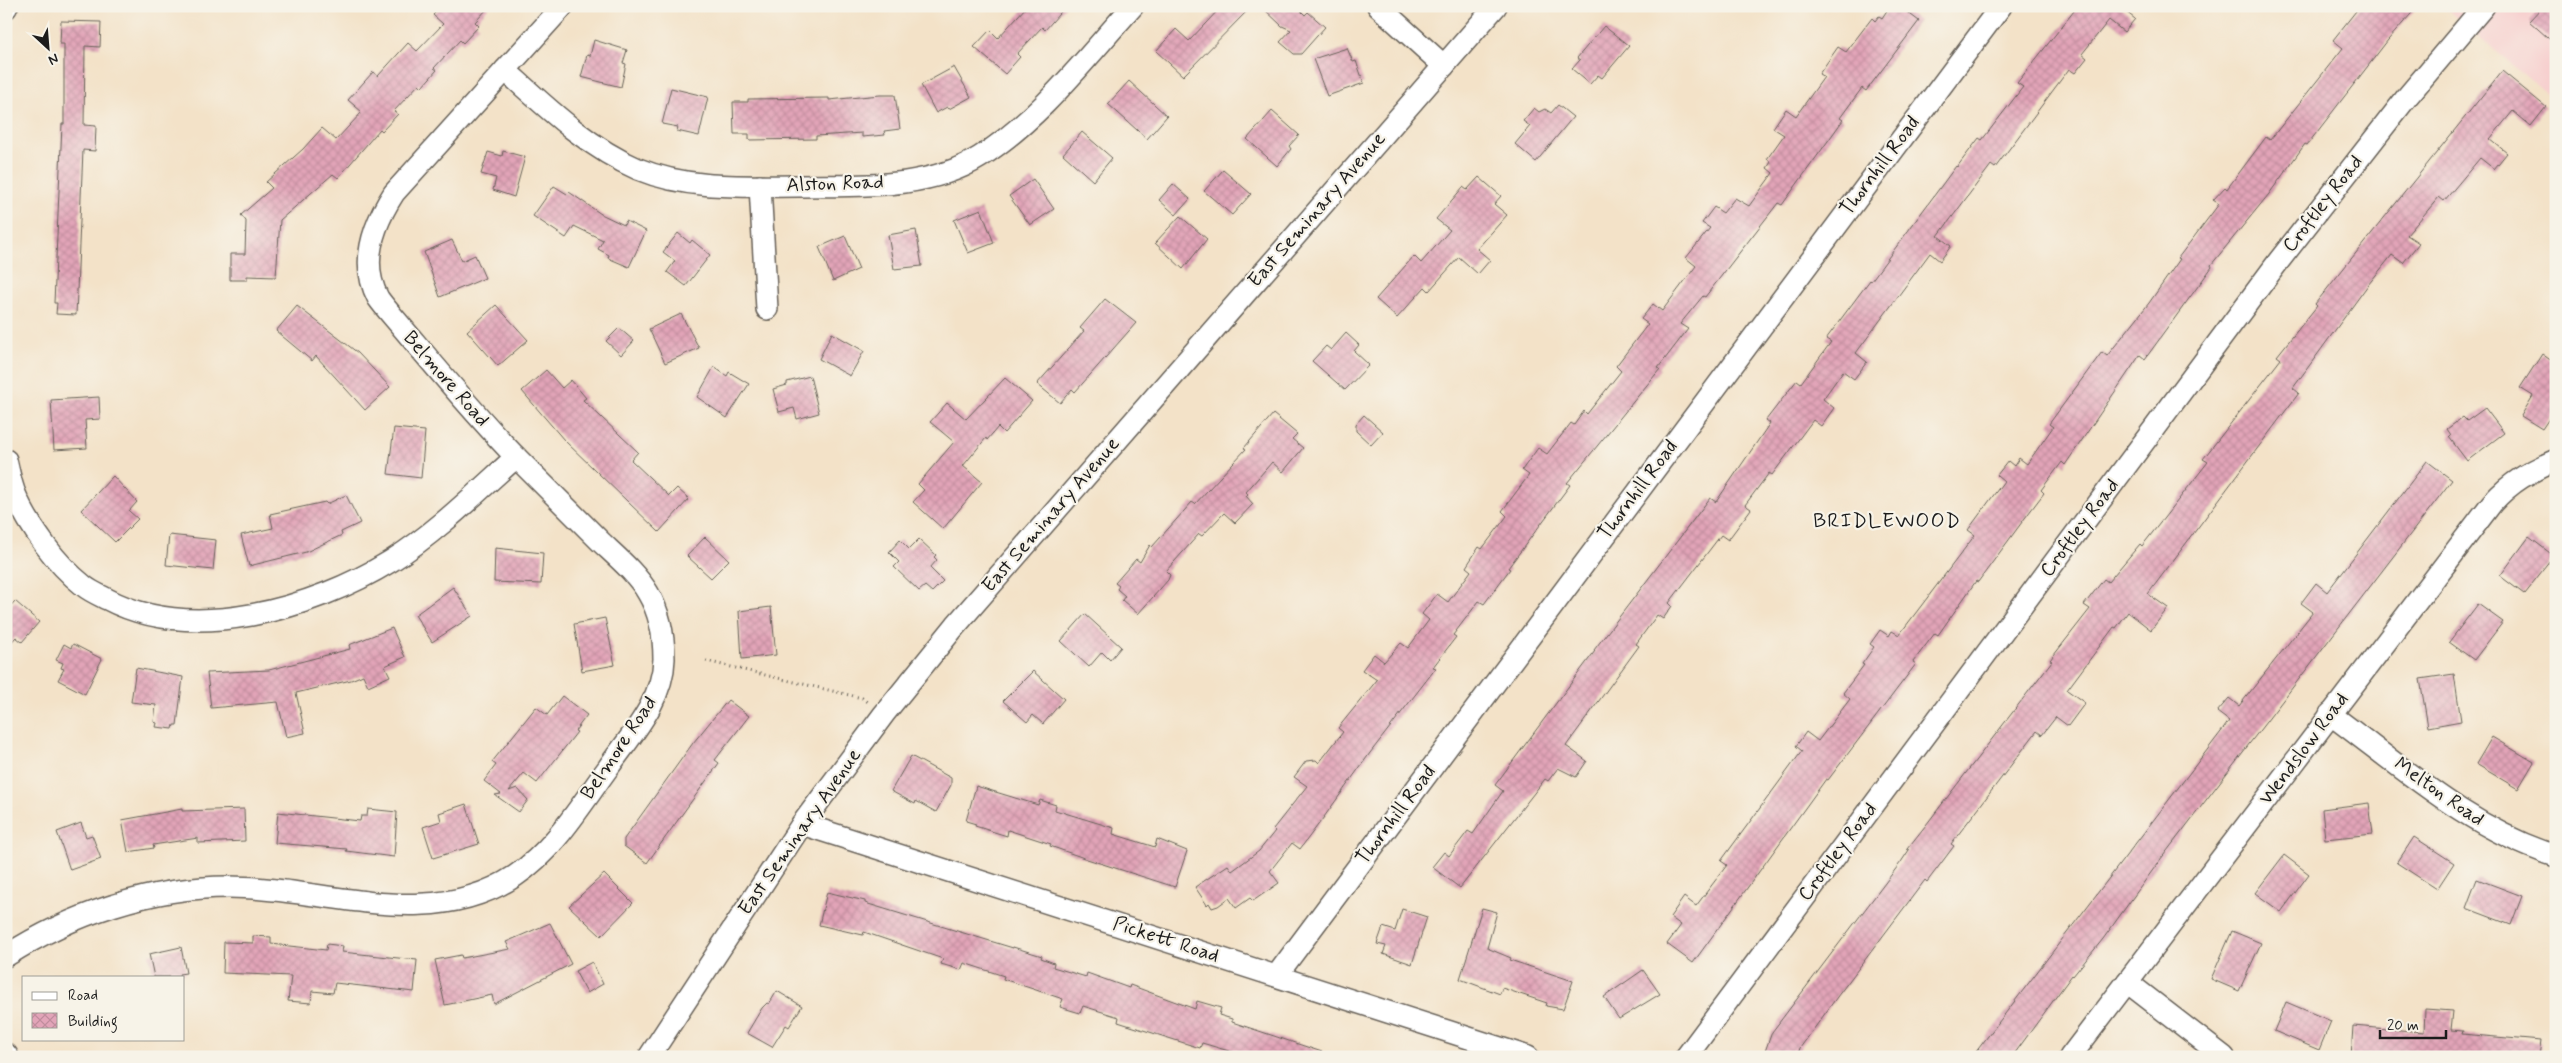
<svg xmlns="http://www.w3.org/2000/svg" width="2562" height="1063" font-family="Mynerve,sans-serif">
<defs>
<pattern id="building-cross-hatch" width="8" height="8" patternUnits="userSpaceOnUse" patternTransform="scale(1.25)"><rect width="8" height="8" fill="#e2a4b8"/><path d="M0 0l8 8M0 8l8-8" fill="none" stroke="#c18d9e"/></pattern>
</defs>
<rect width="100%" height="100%" fill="#f7f3e8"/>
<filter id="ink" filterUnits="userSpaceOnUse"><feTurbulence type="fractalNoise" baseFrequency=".02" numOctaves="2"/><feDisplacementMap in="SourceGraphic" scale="10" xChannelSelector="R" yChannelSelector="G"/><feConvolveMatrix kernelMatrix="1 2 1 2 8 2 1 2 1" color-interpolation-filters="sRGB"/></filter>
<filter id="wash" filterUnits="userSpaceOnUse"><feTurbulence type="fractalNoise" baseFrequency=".0096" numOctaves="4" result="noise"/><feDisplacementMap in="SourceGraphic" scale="20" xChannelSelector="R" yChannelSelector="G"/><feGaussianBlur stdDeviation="1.12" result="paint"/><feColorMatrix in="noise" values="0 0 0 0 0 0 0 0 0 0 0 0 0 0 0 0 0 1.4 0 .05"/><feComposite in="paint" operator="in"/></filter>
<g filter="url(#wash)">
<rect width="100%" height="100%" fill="#f3e2c8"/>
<polygon fill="#f7d0cf" points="2443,6 2556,6 2556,102"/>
<g id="blocks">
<g fill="url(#building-cross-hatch)">
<polygon points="441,6 490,6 475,22 479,26 463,43 460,40 434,68 437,70 422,87 419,84 394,111 398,114 382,131 380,129 338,178 333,174 280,220 276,277 247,276 247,280 230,280 230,254 245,254 246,221 241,215 272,188 266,182 303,149 322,128 336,140 362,112 348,100 373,72 378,76 408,43 417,51 443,24 433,15"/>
<polygon points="1027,6 1066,6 1045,30 1042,27 1017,54 1020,57 1005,74 974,47 990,30 998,38"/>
<polygon points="1222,6 1252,6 1183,76 1156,51 1176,29 1189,41"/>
<polygon points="1261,6 1296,6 1305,15 1308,12 1325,27 1301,54 1294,54 1280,42 1291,30 1282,26"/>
<polygon points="1890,6 1899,6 1919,21 1866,91 1862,88 1840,118 1843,120 1782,205 1778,203 1705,297 1703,296 1680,324 1688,329 1658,368 1660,369 1567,483 1570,485 1508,568 1510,569 1484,604 1479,601 1453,635 1456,637 1433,667 1436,668 1370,753 1324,817 1300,849 1292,843 1270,871 1279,883 1253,901 1250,898 1236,908 1229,898 1218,906 1212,908 1209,903 1207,905 1195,887 1228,865 1232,871 1259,851 1275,831 1273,829 1307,786 1294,777 1306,761 1316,760 1319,763 1343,732 1338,728 1377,680 1362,670 1374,654 1384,662 1401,643 1408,648 1429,620 1422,614 1437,594 1448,602 1471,571 1466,567 1479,547 1482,549 1507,516 1502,511 1529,475 1522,470 1538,448 1547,454 1571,423 1574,425 1584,411 1587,414 1621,371 1616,366 1648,324 1641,319 1653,304 1662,311 1696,266 1686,258 1710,228 1702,223 1714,207 1723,213 1735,198 1749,206 1773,173 1767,168 1771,162 1767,159 1784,135 1773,128 1786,109 1796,116 1824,77 1819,74 1838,47 1846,52 1872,18 1875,21 1879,16 1882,18"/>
<polygon points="2078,6 2119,6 2135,19 2124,32 2109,20 2082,54 2087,58 2075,73 2069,69 1995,168 1991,165 1938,236 1951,246 1940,261 1930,253 1856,353 1867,362 1854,379 1843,371 1823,399 1834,408 1821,426 1813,420 1772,475 1769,473 1745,505 1751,509 1728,540 1721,535 1669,603 1672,606 1663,619 1657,615 1636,644 1639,646 1566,746 1587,761 1576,777 1558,768 1548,781 1545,779 1460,888 1432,867 1444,852 1449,856 1468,831 1473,834 1503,791 1495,785 1595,651 1594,650 1710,498 1716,502 1770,423 1766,420 1797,380 1801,383 1831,342 1826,339 1870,280 1871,281 1956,166 1957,167 1979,138 1982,140 2023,87 2017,83"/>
<polygon points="2360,6 2418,6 2388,40 2307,145 2305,144 2269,194 2211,265 2212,267 2145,359 2140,355 2065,465 2062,462 2041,490 2044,493 2025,518 1978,582 1976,581 1938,635 1935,633 1913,662 1916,664 1828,780 1826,779 1693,963 1667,944 1681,925 1670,917 1684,897 1696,906 1727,865 1721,861 1802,751 1796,746 1806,732 1818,741 1850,699 1843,693 1864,665 1862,664 1874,647 1870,644 1880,630 1889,636 1892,631 1899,635 1975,535 1968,530 2004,481 1997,475 2008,461 2014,466 2019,458 2027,464 2053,427 2049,424 2102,352 2107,356 2149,303 2180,259 2178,258 2219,204 2213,200 2225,187 2227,189 2266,137 2270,140 2343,48 2333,40"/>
<polygon points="2543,6 2556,6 2556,45 2529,21"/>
<polygon points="61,21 101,22 100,47 85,46 84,125 96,126 95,151 83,150 76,315 56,314 57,303 54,303 62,124 64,124 64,44 60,44"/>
<polygon points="1604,26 1629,46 1602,78 1598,75 1590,84 1572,69 1580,60 1577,58"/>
<polygon points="594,40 627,50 623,63 626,64 621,87 581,77 587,55 590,56"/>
<polygon points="1347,48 1353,62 1356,61 1364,83 1327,96 1313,59"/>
<polygon points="954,67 971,97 949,109 947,107 936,113 921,85"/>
<polygon points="2502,71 2546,107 2531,126 2513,111 2490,139 2507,153 2494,169 2480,158 2444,201 2439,197 2407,235 2419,243 2403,263 2392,255 2368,285 2293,388 2299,393 2148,594 2168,608 2151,630 2128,612 2116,628 2114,627 2067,690 2085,703 2068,726 2056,717 2042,735 2037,731 1951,844 1954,846 1927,882 1925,880 1837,997 1800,1048 1797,1057 1763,1057 1772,1032 1901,862 1909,850 1907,849 1926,825 2052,661 2050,660 2090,609 2084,605 2104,579 2108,582 2140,544 2142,546 2208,462 2203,459 2281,359 2277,356 2317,306 2315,304"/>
<polygon points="1129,81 1167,116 1147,139 1108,104"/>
<polygon points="671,88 708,97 699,136 677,131 678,127 662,124"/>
<polygon points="880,95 895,95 900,129 884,131 885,135 862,137 862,133 816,136 816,139 749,140 749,134 734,134 733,102 748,102 748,99 829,98 829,100"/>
<polygon points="1558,105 1573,117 1536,162 1515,144 1530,126 1523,121 1534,108 1539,112 1545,109 1551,113"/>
<polygon points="1272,111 1299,135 1289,146 1291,149 1277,166 1247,139"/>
<polygon points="1082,132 1112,158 1093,181 1063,154"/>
<polygon points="503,151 525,157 514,197 493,190 496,178 481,174 488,152 502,156"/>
<polygon points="1223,170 1251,194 1232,215 1204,191"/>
<polygon points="1479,177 1501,196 1494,204 1507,215 1477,249 1490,260 1478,274 1459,257 1429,291 1425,287 1397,318 1376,299 1414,256 1421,263 1450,230 1436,219 1463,187 1467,190"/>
<polygon points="1033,179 1054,209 1030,225 1009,196"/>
<polygon points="1173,184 1190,199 1176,215 1159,200"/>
<polygon points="554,186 567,194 569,192 601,214 624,225 626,221 646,231 629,267 608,258 609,255 598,249 603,240 574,226 566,238 533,216"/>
<polygon points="981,209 994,243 968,253 954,220"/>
<polygon points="1180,216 1207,239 1183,269 1155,243"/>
<polygon points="916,230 922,266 894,269 888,235"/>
<polygon points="678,233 690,243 692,240 710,255 686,286 667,272 675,261 663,252"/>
<polygon points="845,236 859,269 833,281 819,247"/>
<polygon points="452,240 462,261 475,255 485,278 440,297 424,252"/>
<polygon points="1105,299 1136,323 1075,392 1072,389 1060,403 1037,384 1084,331 1080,328"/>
<polygon points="496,305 528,340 498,366 467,331"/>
<polygon points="297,306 358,353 390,387 365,410 316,356 312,361 276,331"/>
<polygon points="681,314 699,348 665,363 649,329"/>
<polygon points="619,328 634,341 621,355 606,341"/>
<polygon points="832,333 864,351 850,376 819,359"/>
<polygon points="1346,333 1359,345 1354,351 1369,365 1345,390 1312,361 1326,346 1331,350"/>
<polygon points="2542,354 2556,364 2556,408 2542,429 2521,416 2533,396 2520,388"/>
<polygon points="714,367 727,376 729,372 749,384 727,418 697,397"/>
<polygon points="546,370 562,388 571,380 586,398 583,400 638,452 631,460 669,496 677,488 689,499 659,532 564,440 522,391"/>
<polygon points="810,376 819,413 797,419 794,408 779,412 773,389 787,385 787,382"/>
<polygon points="1005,378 1032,401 1004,433 998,427 987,440 986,438 963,466 982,482 943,529 913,502 924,490 918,484 954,442 930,422 947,403 966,419"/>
<polygon points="99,397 100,419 85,420 87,448 54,450 51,400"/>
<polygon points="2485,408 2504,433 2467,461 2449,437 2451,435 2447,429 2463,417 2467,421"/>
<polygon points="1273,414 1297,434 1292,439 1303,448 1283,472 1272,462 1246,492 1248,494 1246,496 1253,504 1235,523 1224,513 1202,536 1199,534 1166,571 1170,575 1168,580 1138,614 1122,600 1125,596 1117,589 1119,586 1115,583 1136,559 1140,562 1150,545 1152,547 1192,502 1195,504 1246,449 1244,448"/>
<polygon points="1364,415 1383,432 1371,445 1356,431 1356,424"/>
<polygon points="394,428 425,431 421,478 388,474"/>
<polygon points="2427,461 2452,480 2160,860 2103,939 2073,976 2072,975 2012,1057 1972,1057 2224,728 2229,721 2217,712 2229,698 2239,706 2313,612 2301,603 2316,583 2327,592"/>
<polygon points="113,476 137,502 129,511 138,519 115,542 81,510"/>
<polygon points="346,495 360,523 341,532 342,535 306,552 249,566 241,535 273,528 270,514 325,502 327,504"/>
<polygon points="169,535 216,540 213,570 166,565"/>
<polygon points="705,537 729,560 711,578 687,556"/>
<polygon points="2529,537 2554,556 2524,594 2500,576"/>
<polygon points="919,539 936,555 934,557 937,560 930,568 943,581 932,592 925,586 919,591 894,567 899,562 889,552 900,540 909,549"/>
<polygon points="495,548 543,553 541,584 494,582"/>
<polygon points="453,587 472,616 432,642 415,615"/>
<polygon points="15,601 39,622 22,642 16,637 6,648 6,611"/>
<polygon points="2478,604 2503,622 2474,660 2449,642"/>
<polygon points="771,607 776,655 742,659 739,611"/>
<polygon points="1085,614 1121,647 1110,660 1102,652 1089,667 1061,641"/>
<polygon points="605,618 615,665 582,671 574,624"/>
<polygon points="392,628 405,657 385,666 390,676 368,686 363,675 351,680 296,693 305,733 286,737 278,702 211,708 207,673 269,670 350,649 349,645"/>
<polygon points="64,644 71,648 73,644 102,659 85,694 58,680 64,669 61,668 63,663 56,660"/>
<polygon points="136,668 183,677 177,725 174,725 173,729 156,727 157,723 154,722 156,705 131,702"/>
<polygon points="1033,671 1064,699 1043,724 1033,715 1027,722 1003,701"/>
<polygon points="2454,674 2461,721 2428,727 2420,679"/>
<polygon points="562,696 587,715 575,731 577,732 537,783 524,773 509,791 517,788 528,800 519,812 495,795 501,794 484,781 496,765 492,762 536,707 547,715"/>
<polygon points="728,700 749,716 715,760 719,763 647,863 624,846 624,839 693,743"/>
<polygon points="2492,737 2534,762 2518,789 2476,764"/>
<polygon points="911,756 951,778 951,785 936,812 916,801 915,804 891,791"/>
<polygon points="976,786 1038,805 1040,800 1056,805 1055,810 1114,828 1113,834 1155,847 1157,839 1187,851 1175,887 1087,859 1050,846 1051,844 1008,830 1007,836 975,826 976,824 966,821"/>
<polygon points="2369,803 2373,834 2325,839 2322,809"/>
<polygon points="466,804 479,844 433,858 423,827 441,821 439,813"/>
<polygon points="182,809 182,811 244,809 245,841 198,843 198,838 153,845 154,848 128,852 122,820"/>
<polygon points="368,809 397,812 394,857 346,851 347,849 275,843 278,812 360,821 361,816 367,816"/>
<polygon points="81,823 86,837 92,835 101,859 70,870 57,832"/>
<polygon points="2414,837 2454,863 2437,889 2397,863"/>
<polygon points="2284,855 2309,874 2281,912 2255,893"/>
<polygon points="604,874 633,903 601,936 569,906"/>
<polygon points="2477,879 2522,896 2511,925 2466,908"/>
<polygon points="827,892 865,901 865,903 1013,948 1013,947 1042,956 1041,958 1054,963 1053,967 1086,977 1087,973 1129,988 1130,985 1195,1009 1197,1001 1221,1008 1219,1015 1232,1019 1232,1022 1325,1053 1325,1057 1249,1057 1202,1043 1200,1048 1118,1022 1119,1017 1083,1006 1080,1013 1060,1007 1063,999 1003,979 1004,976 964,963 961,970 941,964 943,959 864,932 863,935 819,925"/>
<polygon points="1482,908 1497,912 1487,948 1511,958 1510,960 1573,981 1563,1009 1546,1006 1547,1003 1502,988 1500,994 1460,979"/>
<polygon points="1402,909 1427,917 1412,964 1383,954 1386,946 1377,944 1383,927 1395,931"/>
<polygon points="550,923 571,964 494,1004 492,995 445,1005 435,960 461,955 462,958 510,949 506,942"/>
<polygon points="2232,931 2261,943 2239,991 2211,979"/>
<polygon points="253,936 271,937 271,944 326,950 327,944 343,946 342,952 417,960 414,992 335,983 333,993 312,991 311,1003 288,1001 291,976 223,973 224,942 253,943"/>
<polygon points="181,947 186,973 179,974 180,977 154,977 149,954"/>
<polygon points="592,962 603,984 587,993 575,971"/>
<polygon points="1643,970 1660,994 1619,1019 1604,997"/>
<polygon points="777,991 802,1006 789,1027 786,1025 772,1047 747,1033 762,1008 767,1003 769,1004"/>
<polygon points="2286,1002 2331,1021 2319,1050 2274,1031"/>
<polygon points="2425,1009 2453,1011 2451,1030 2463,1031 2462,1034 2541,1041 2539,1057 2351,1057 2353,1026 2424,1032"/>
</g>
</g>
</g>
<g filter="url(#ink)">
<use href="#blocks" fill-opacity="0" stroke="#676158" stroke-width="1"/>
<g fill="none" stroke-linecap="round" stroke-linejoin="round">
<defs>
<g id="minor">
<polyline points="1378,6 1444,66"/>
<polyline points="6,8 7,6"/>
<path d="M 505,70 C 546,107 587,147 638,169 C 689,190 745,186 799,186 C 858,185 927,190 980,157 C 1041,118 1085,59 1133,6"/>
<polyline points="760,186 767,309"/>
<path d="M 6,460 C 9,472 11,485 16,496 C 23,513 34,530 45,545 C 56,560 69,574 84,586 C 90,591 99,595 107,599 C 192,644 313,609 391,561 C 437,532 476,493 516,457"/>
<path d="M 2330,714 C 2402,767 2470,829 2556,856"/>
<polyline points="802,824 1528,1057"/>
<path d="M 6,956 C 71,914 151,887 229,887 C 324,887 429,933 515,876 C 555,849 580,806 608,768 C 631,735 663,701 664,659 C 664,636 660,613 648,593 C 637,574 618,558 602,543 C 574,515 546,487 518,459 C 475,415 435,366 395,319 C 389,312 383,305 378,298 C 359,262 374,224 394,193 L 563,6"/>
<polyline points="1277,975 2001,6"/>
<polyline points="2127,982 2224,1057"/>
<polyline points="6,1054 8,1057"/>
<polyline points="649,1057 802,824 884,714 956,625 1496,6"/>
<polyline points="1686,1057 2278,262 2407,97 2484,6"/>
<path d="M 2070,1057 L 2492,503 C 2512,481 2529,472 2556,460"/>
</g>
</defs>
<use href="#minor" stroke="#676158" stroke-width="24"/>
<polyline stroke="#676158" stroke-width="3" stroke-dasharray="1 4" stroke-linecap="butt" points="706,661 862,698 867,702"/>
<use href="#minor" stroke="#fff" stroke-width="21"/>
</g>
</g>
<g text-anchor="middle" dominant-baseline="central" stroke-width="4.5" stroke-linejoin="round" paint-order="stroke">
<g font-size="20" fill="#1c1c1c" stroke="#f7f3e8">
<text transform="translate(1880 166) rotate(-53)">Thornhill Road</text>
<text transform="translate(835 184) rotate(-2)">Alston Road</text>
<text transform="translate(2323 204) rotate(-52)">Croftley Road</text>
<text transform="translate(1317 210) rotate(-49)">East Seminary Avenue</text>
<text transform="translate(446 379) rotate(49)">Belmore Road</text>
<text transform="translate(1638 490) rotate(-53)">Thornhill Road</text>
<text transform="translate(1051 515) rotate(-49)">East Seminary Avenue</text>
<text transform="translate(2080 528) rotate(-53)">Croftley Road</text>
<text transform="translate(619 748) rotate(-56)">Belmore Road</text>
<text transform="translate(2304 749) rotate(-53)">Wendslow Road</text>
<text transform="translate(2439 792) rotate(35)">Melton Road</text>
<text transform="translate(1396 815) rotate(-53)">Thornhill Road</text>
<text transform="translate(800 832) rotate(-55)">East Seminary Avenue</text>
<text transform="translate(1838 852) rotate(-53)">Croftley Road</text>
<text transform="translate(1166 940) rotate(18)">Pickett Road</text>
</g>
<g font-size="21" letter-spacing="1" fill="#1c1c1c" stroke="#f7f3e8">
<text x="1887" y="521">BRIDLEWOOD</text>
</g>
</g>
<rect width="2562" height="1063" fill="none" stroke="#f7f3e8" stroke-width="25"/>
<rect x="22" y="976" width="162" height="65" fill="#f7f3e8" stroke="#9f9d96"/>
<rect x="32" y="992" width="25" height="8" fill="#ffffff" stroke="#9f9d96"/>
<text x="68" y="1000" font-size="15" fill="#1c1c1c">Road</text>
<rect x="32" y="1013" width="25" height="15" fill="url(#building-cross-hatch)" stroke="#9f9d96"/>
<text x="68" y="1026" font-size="15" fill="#1c1c1c">Building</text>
<g transform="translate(48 48) rotate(154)" stroke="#f7f3e8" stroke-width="4" paint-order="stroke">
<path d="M0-4L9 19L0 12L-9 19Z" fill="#1c1c1c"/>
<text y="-8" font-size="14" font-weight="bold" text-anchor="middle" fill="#1c1c1c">N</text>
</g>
<path d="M2380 1030v8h66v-8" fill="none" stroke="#1c1c1c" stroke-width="2.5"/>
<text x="2387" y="1030" font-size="15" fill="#1c1c1c" stroke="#f7f3e8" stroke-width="4" paint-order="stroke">20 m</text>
</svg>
